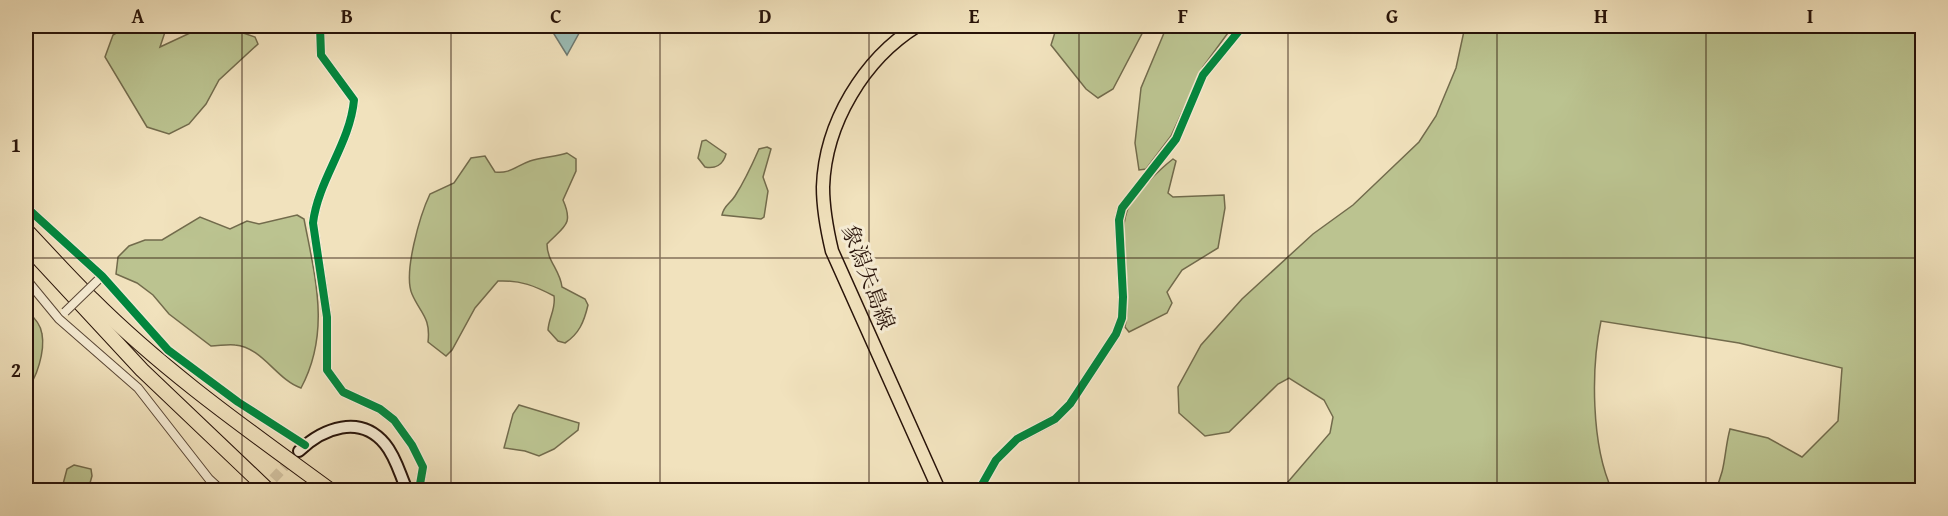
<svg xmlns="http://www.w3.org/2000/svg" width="1948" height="516" font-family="'Gentium Book Plus','Noto Serif JP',serif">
<rect width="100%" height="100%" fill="#f1e2bd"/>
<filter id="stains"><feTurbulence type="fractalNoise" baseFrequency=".00333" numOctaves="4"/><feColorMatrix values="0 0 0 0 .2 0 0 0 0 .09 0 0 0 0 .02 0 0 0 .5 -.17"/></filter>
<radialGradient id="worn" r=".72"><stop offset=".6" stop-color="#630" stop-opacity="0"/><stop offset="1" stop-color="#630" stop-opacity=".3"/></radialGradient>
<g fill="#bbc390" stroke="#726b4c" stroke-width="1.5">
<polygon points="127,26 167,26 160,47 205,26 223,26 255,37 258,44 219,80 206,104 189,124 169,134 147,127 105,57 113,35"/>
<polygon points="1057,26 1146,26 1113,89 1098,98 1086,89 1051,45"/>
<polygon points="1155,26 1233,26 1203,67 1171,136 1146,169 1139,170 1135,143 1141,88 1164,33"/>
<path d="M 1468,26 L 1922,26 L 1922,490 L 1715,490 C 1726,470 1724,451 1730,429 L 1768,438 L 1802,457 L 1838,421 L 1842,368 L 1739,343 L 1601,321 C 1591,368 1591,445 1612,490 L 1281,490 L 1330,433 L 1333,417 L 1324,400 L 1289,378 L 1278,384 L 1229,432 L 1205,436 L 1179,413 L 1178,387 L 1201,345 L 1242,299 L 1313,234 L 1353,205 L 1419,142 L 1436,116 L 1456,68 L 1464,31 Z"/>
<path d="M 706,140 L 726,154 C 723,165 715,169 705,167 L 698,158 L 702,141 Z"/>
<path d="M 767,147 L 771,149 L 763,177 L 768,191 L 764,217 L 761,219 L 722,215 C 724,205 730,204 735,196 C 744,182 752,165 759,149 Z"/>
<path d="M 567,153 L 576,159 L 576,171 L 563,200 C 574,225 564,226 547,244 C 547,261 560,270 562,287 L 585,299 L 588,305 C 584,322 579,334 565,343 L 558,341 L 548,330 C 549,317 556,309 554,296 C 535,286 521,280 498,281 L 475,308 L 452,350 L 446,356 L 428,342 C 431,317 420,313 412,294 C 403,273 420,215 430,194 L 454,183 L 471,158 L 485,156 L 495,172 C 510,174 516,166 530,161 C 542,157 555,157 567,153 Z"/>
<path d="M 1173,159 L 1176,161 L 1168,193 L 1173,197 L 1224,195 L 1225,208 L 1218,248 L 1182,270 L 1167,292 L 1172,303 L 1167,313 L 1129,332 L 1125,327 C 1132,291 1116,243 1127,211 C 1132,196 1160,169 1173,159 Z"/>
<path d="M 297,215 L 304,219 C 315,277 331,332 301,388 C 277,380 262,347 235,345 C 227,344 219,346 211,346 L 169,314 L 153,295 L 137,283 L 116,274 L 118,257 L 129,246 L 145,240 L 162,240 L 200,217 L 230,229 L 247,221 L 259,224 Z"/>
<path d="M 26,310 C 33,316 41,325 42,334 C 45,350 37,380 26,389 Z"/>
<polygon points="519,405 579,423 578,430 554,449 539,456 525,451 504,448 513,414"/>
<polygon points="74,465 91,469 92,476 88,490 65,490 62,488 67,469"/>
</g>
<polygon fill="#9bbdb6" stroke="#6d7971" stroke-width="1.5" points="549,26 583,26 567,55"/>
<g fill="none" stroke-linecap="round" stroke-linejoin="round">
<polyline stroke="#d3c3a2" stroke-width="10" stroke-dasharray="10 5" stroke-linecap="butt" points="263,490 299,451"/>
<defs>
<g id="street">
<path d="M 320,26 L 321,55 L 354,100 C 350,144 318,180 313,223 L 327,317 L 327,370 L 343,392 L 380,409 L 394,420 L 412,445 L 423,467 L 419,490"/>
<polyline points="26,207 102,276 168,350 238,402 305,445"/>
<polyline points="26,279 59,319 138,388 209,479 221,490"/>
<polyline points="979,490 996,460 1017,439 1055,419 1070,404 1116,334 1122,318 1123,297 1119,220 1122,208 1176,139 1203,75 1243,26"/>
</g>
<path id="secondary" d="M 299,451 C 323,428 360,414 385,444 C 396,457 400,475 407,490"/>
<path id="primary" d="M 917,26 C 864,59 825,123 823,187 C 823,209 827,230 832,251 L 939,490"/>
<g id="highway">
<path d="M 26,230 C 48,253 69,277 92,299 C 164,371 248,430 330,490"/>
<polyline points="26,245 142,370 268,490"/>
</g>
</defs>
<use href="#street" stroke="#5a4736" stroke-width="10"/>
<use href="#secondary" stroke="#281309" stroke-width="14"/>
<use href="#primary" stroke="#281309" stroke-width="15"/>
<use href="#highway" stroke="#281309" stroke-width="16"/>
<use href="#street" stroke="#f6ecd4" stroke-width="8"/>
<use href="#secondary" stroke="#f6ecd4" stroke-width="10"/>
<use href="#primary" stroke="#f1e2bd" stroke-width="12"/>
<use href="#highway" stroke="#f1e2bd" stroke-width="14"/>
<defs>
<polyline id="street-bridge" points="65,312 99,279"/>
</defs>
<use href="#street-bridge" stroke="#5a4736" stroke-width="10" stroke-linecap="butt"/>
<use href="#street-bridge" stroke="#f6ecd4" stroke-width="8"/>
<defs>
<g id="cycleway">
<path d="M 320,26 L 321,55 L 354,100 C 350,144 318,180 313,223 L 327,317 L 327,370 L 343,392 L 380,409 L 394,420 L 412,445 L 423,467 L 419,490"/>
<polyline points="26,207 102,276 168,350 238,402 305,445"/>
<polyline points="979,490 996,460 1017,439 1055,419 1070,404 1116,334 1122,318 1123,297 1119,220 1122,208 1176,139 1203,75 1243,26"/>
</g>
</defs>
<use href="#cycleway" stroke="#f6ecd4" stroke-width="11"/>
<use href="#cycleway" stroke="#00873e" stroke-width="8"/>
</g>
<path fill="none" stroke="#281309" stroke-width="1.5" stroke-opacity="0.55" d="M 242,26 L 242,490M 451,26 L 451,490M 660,26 L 660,490M 869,26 L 869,490M 1079,26 L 1079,490M 1288,26 L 1288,490M 1497,26 L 1497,490M 1706,26 L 1706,490M 26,258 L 1922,258"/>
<g text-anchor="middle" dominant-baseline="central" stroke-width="6" stroke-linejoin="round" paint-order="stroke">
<g font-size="22" fill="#281309" stroke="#f6ecd4">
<text transform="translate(869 277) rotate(69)">象潟矢島線</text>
</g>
</g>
<rect width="1948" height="516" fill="none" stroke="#f1e2bd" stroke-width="66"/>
<rect x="33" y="33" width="1882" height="450" fill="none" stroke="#281309" stroke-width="2"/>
<g font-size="20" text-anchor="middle" font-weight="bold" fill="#281309">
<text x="138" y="23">A</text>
<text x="347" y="23">B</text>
<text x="556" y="23">C</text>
<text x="765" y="23">D</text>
<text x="974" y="23">E</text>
<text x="1183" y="23">F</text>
<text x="1392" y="23">G</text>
<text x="1601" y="23">H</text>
<text x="1810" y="23">I</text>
<text x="16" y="152">1</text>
<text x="16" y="377">2</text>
</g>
<rect width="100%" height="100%" filter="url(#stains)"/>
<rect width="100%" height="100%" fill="url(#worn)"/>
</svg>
